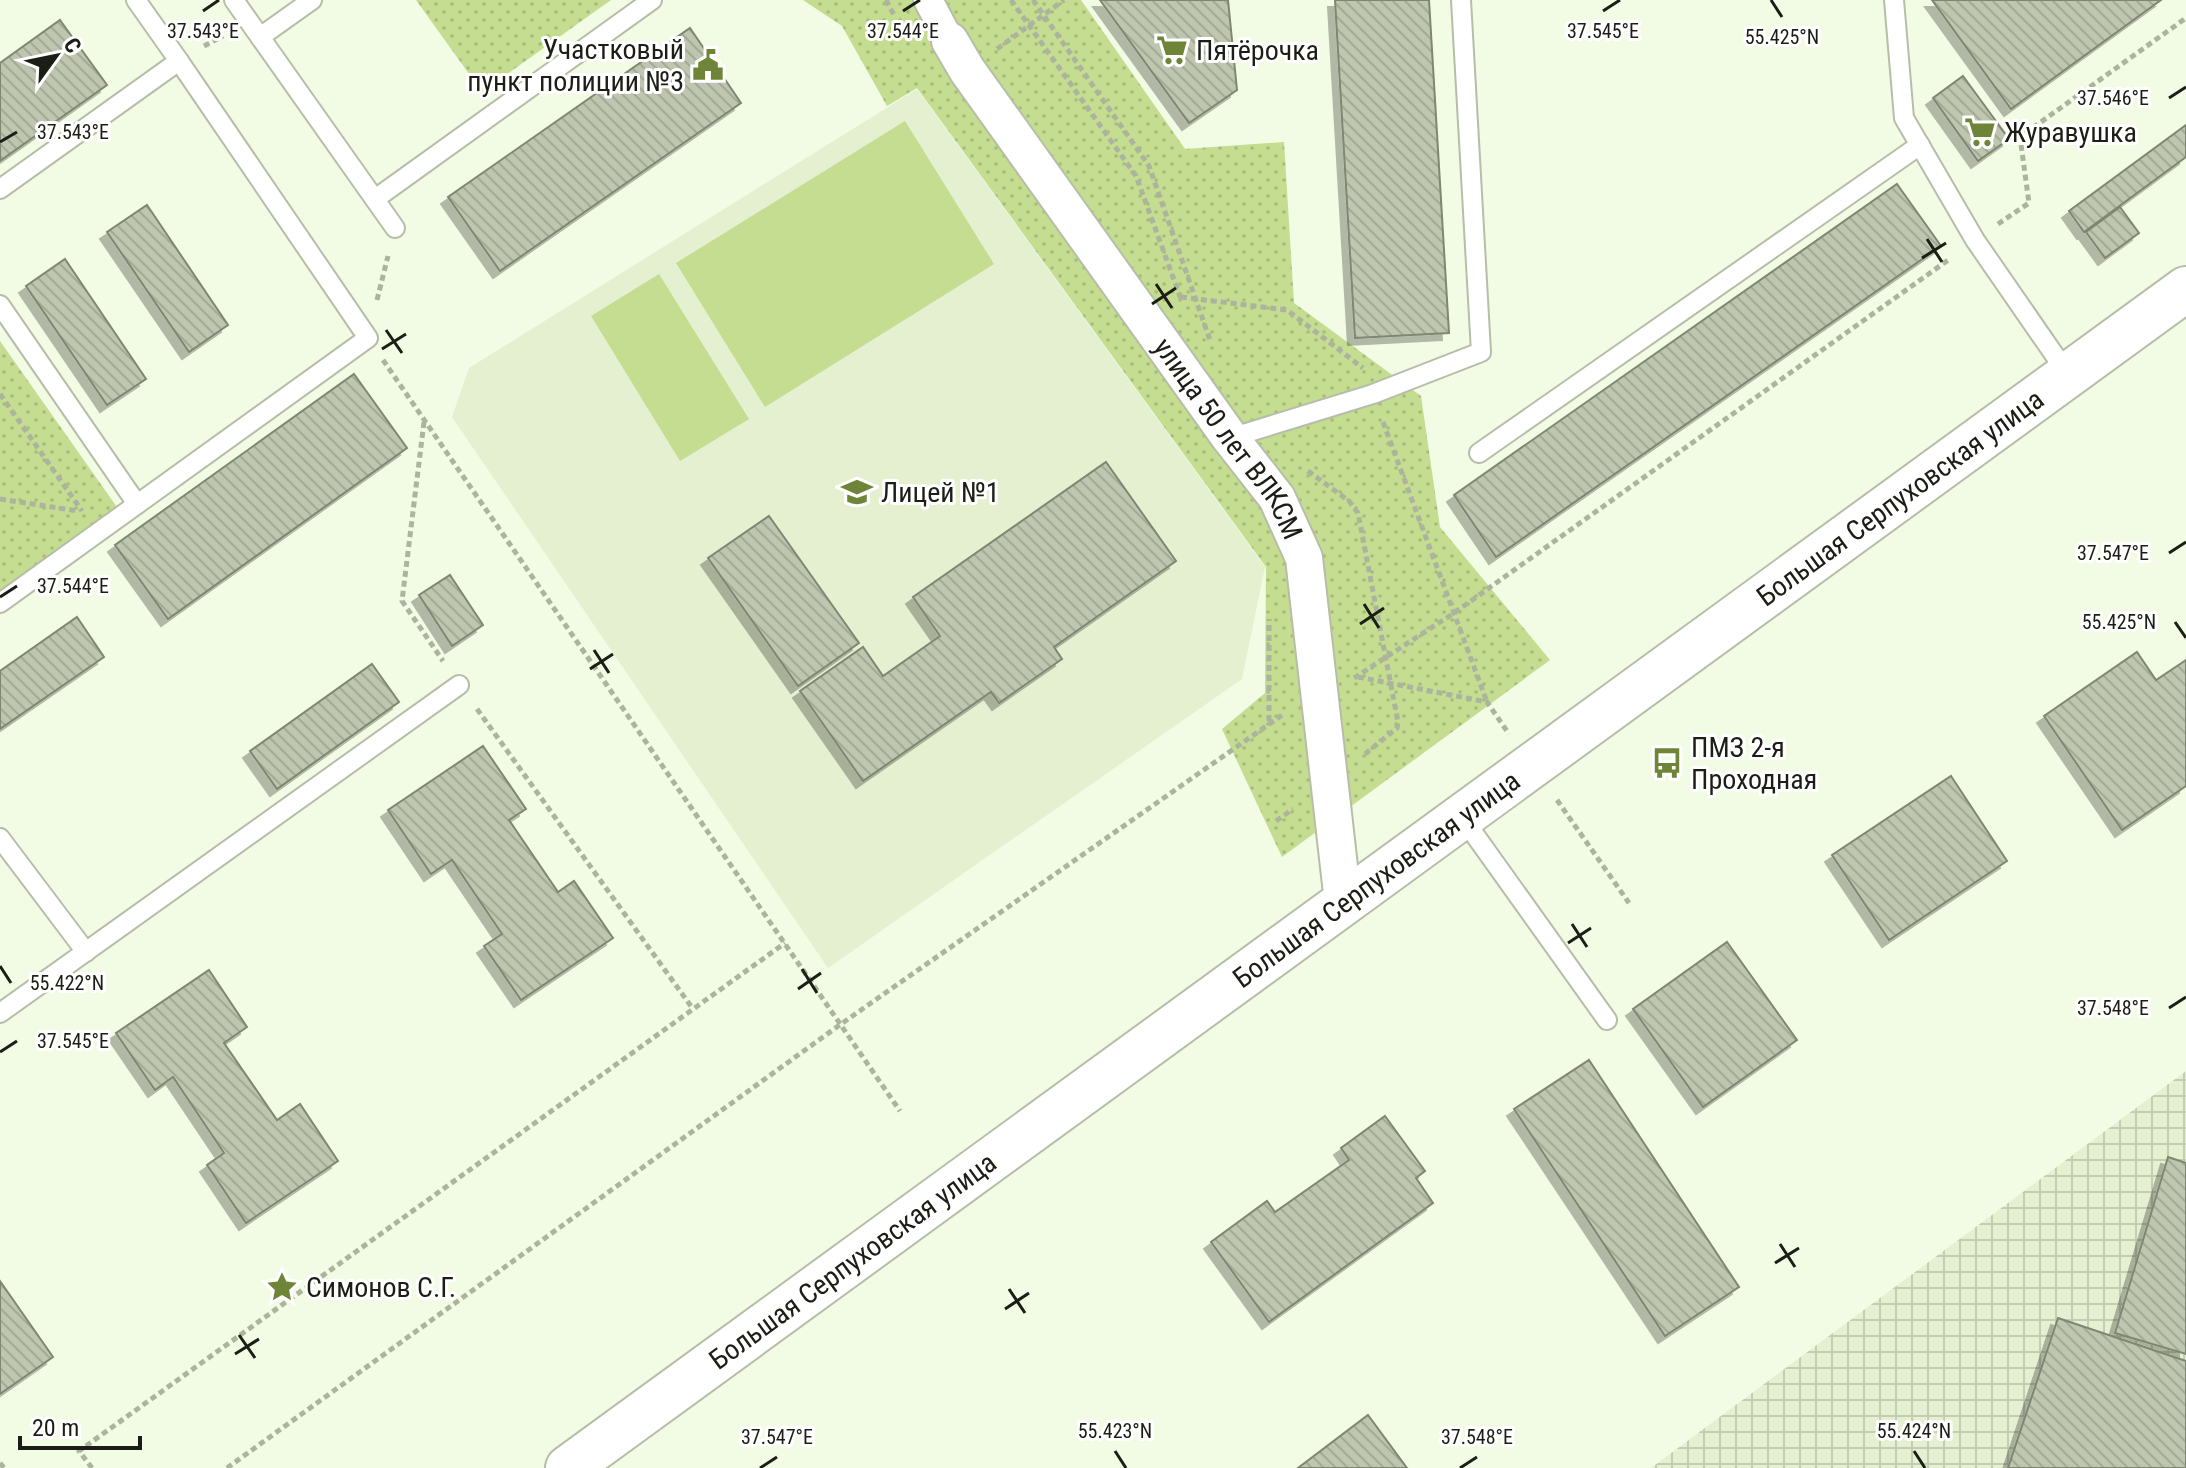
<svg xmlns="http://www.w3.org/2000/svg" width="2186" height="1468" font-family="'Roboto Condensed',sans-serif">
<defs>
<pattern id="industrial-grid" width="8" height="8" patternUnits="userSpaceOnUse" patternTransform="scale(2)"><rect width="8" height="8" fill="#e5f0d1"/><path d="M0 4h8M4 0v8" fill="none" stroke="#c4cdb3"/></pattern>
<pattern id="park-dots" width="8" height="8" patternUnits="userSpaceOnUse" patternTransform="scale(2)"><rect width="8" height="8" fill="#c4dd90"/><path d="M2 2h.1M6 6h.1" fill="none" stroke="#a8bd7b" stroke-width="1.8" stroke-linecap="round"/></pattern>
<pattern id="building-back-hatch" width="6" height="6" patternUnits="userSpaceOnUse" patternTransform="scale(2)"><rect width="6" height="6" fill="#bec6af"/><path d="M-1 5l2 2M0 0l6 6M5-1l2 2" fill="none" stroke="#a3aa96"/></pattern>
<filter id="shadow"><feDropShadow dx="-7" dy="7" stdDeviation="0" flood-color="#0004"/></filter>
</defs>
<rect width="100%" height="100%" fill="#f2fbe3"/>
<polygon fill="#e5f0d1" points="917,89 1265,567 1242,679 828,968 452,417 469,368"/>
<polygon fill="url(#industrial-grid)" points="2186,1071 2186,1468 1651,1468"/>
<g fill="#c4dd90">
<polygon points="905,121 994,264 765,407 676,263"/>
<polygon points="659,274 749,419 680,461 591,316"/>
</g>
<g fill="url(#park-dots)">
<polygon points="416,0 611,0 482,92"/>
<polygon points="803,0 1081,0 1185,149 1284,142 1294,303 1421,396 1440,527 1550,660 1282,857 1222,729 1265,693 1266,567 917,88 887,106 842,26"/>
<polygon points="0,341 119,510 0,593"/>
</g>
<g fill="url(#building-back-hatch)" stroke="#7f8772" stroke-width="2" filter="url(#shadow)">
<polygon points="1100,0 1228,0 1237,90 1189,123"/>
<polygon points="1335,0 1429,0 1449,333 1355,338"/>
<polygon points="1932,0 2161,0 2011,109"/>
<polygon points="60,20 107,85 0,161 0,63"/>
<polygon points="690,28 741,103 500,271 448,197"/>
<polygon points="1963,76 2009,139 1978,161 1933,98"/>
<polygon points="2186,125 2186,157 2084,232 2069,211"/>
<polygon points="1897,184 1941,246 1496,557 1454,495"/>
<polygon points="147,205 228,325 189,352 107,232"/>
<polygon points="2120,207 2139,233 2105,258 2086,232"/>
<polygon points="65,259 146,379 107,405 26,286"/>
<polygon points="354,374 407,448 168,619 115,545"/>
<polygon points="1106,462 1176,561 1054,647 1062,659 999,703 991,692 863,781 800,691 863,647 883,676 940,636 913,597"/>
<polygon points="769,516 859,643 798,686 708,558"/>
<polygon points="450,575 483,625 452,646 419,595"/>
<polygon points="77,617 104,657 0,729 0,671"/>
<polygon points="2137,652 2156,680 2186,660 2186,786 2122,830 2044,716"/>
<polygon points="372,664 399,702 277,789 250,751"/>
<polygon points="483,746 526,809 509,820 558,892 574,881 613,938 521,1000 484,946 502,934 452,860 431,874 388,810"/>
<polygon points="1951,776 2007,861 1889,940 1832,855"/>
<polygon points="1727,942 1797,1040 1703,1107 1633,1009"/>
<polygon points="209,970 247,1027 224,1043 277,1120 300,1104 338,1161 246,1223 207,1165 224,1153 173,1077 155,1090 116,1033"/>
<polygon points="1589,1060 1739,1287 1665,1336 1514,1109"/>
<polygon points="1385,1116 1425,1171 1416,1178 1433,1203 1269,1322 1211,1242 1267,1201 1275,1212 1349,1160 1341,1148"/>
<polygon points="2168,1157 2186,1163 2186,1354 2115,1333"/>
<polygon points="0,1281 53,1357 0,1394"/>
<polygon points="2058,1318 2186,1361 2186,1468 2008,1468"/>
<polygon points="1368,1415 1407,1468 1298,1468"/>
</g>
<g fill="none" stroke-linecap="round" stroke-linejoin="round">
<defs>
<g id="service">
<polyline points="234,0 260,37 312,0"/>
<polyline points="1894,0 1904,118 1975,240 2069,376"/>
<polyline points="260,37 395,228"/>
<polyline points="0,189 179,61 136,0"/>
<polyline points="375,199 652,0"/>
<polyline points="0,305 137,504"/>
<polyline points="1230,438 1373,394 1481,352 1461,0"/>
<polyline points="1479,453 1920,145"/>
<polyline points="0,603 368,338 179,61"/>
<polyline points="1462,817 1607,1020"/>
<polyline points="0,838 86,952"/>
<polyline points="0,1013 459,685"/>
</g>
<polyline id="pedestrian" points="928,0 950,41"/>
<g id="minor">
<path id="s1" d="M 950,41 L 967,70 L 1230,438 L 1277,498 L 1304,558 L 1343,902"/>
</g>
<g id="primary">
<path id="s2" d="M 568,1468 L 2186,289"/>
</g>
</defs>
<use href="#service" stroke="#b6bea8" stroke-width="22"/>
<use href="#pedestrian" stroke="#b6bea8" stroke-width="32"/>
<use href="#minor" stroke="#b6bea8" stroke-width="40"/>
<use href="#primary" stroke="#b6bea8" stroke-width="48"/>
<g stroke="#acb39f" stroke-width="5" stroke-dasharray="6 4" stroke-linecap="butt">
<polyline points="886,0 895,17"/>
<polyline points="1011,0 1136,176 1181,299"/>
<polyline points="1033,0 1149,166 1210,340"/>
<polyline points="204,46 223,36"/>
<polyline points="997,49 1064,0"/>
<polyline points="1998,224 2029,203 2020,137 2186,18"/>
<polyline points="1181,297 1287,310 1363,368"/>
<polyline points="377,300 388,256"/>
<polyline points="383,360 900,1111"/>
<polyline points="0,394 82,511"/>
<polyline points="424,422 402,601 443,661"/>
<polyline points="1383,422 1487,702"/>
<polyline points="1308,471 1349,501 1358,513 1398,722 1397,728 1365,754"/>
<polyline points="0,499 78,511"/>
<polyline points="1358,677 1487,702 1509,734"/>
<polyline points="1354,678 1454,613 1951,258"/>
<polyline points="477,709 693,1009"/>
<polyline points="1269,721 1269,619"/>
<polyline points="1557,800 1629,903"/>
<polyline points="1276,821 1293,809"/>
<polyline points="0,1463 4,1468"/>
<polyline points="92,1468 79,1451 785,943"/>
<polyline points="227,1468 841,1024 1285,713"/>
</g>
<use href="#service" stroke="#fff" stroke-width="18"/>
<use href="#pedestrian" stroke="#fff" stroke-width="28"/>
<use href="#minor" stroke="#fff" stroke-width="36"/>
<use href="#primary" stroke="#fff" stroke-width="44"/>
</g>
<path fill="none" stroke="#1b1e15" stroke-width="3" d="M 1771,0 L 1782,17M 203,11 L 219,0M 903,11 L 920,0M 1603,11 L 1620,0M 2169,98 L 2186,87M 0,142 L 17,132M 1927,239 L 1942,262M 1922,258 L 1946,243M 1156,284 L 1172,308M 1152,304 L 1176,288M 386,330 L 402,353M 382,349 L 406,334M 2169,553 L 2186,542M 0,597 L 17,586M 1364,604 L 1379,628M 2175,622 L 2186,638M 1360,624 L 1384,608M 594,650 L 609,673M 590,669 L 613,654M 1572,924 L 1587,947M 1568,943 L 1591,928M 0,966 L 11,983M 802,969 L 817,993M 798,989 L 821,973M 2169,1008 L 2186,997M 0,1052 L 17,1041M 1780,1244 L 1795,1267M 1775,1263 L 1799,1248M 1009,1289 L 1025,1313M 1005,1309 L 1029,1293M 239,1335 L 255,1358M 235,1354 L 259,1339M 1115,1451 L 1126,1468M 1914,1451 L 1925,1468M 760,1468 L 777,1457M 1460,1468 L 1477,1457"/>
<defs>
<symbol id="supermarket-bare" viewBox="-9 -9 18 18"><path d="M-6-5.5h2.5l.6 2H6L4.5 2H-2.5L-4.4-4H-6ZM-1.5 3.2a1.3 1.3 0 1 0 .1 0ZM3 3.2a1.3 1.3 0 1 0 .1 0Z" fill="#6e8436" stroke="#fff" stroke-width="2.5" paint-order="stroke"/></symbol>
<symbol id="civic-bare" viewBox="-9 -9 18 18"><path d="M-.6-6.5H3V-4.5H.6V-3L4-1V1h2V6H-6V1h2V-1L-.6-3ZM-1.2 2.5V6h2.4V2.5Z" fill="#6e8436" stroke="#fff" stroke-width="2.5" paint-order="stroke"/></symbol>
<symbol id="school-bare" viewBox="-9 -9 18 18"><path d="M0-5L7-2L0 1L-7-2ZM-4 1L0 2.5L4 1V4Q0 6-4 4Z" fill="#6e8436" stroke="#fff" stroke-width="2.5" paint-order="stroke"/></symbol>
<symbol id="bus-bare" viewBox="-9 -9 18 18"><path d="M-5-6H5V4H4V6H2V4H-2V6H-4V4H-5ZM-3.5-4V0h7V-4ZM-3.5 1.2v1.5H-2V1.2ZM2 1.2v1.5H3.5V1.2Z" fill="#6e8436" stroke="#fff" stroke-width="2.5" paint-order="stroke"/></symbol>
<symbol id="sight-bare" viewBox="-9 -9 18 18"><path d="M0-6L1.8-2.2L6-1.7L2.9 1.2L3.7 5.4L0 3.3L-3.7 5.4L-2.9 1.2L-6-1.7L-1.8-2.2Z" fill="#6e8436" stroke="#fff" stroke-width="2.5" paint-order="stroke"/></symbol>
</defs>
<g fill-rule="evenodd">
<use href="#supermarket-bare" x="1150" y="28" width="44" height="44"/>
<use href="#civic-bare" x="686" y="43" width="44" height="44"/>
<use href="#supermarket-bare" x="1958" y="110" width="44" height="44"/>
<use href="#school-bare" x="835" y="470" width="44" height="44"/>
<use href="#bus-bare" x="1645" y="741" width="44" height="44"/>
<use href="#sight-bare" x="260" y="1265" width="44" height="44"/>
</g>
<g text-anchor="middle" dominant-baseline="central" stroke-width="6" stroke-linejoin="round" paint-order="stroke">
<g font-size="28" fill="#1b1e15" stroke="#fff" text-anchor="start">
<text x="684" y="49" text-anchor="end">Участковый<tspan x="684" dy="32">пункт полиции №3</tspan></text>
<text x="1196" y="50">Пятёрочка</text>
<text x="2004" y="132">Журавушка</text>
<text x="881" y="492">Лицей №1</text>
<text x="1691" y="747">ПМЗ 2-я<tspan x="1691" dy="32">Проходная</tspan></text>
<text x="306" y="1287">Симонов С.Г.</text>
</g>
<g font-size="28" fill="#1b1e15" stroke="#fff">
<text stroke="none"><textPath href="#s1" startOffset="486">улица 50 лет ВЛКСМ</textPath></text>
<text stroke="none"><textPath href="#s2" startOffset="1648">Большая Серпуховская улица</textPath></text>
<text stroke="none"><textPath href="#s2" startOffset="1000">Большая Серпуховская улица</textPath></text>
<text stroke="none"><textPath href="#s2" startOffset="352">Большая Серпуховская улица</textPath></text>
</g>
</g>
<g font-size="20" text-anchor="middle" fill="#1b1e15" stroke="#fff" stroke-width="6" stroke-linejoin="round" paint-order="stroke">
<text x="203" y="38">37.543°E</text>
<text x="903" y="38">37.544°E</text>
<text x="1603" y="38">37.545°E</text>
<text x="1782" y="44">55.425°N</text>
<text x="2113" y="105">37.546°E</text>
<text x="73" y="139">37.543°E</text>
<text x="2113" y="560">37.547°E</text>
<text x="73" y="593">37.544°E</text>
<text x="2119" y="629">55.425°N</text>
<text x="67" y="990">55.422°N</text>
<text x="2113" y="1015">37.548°E</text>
<text x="73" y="1048">37.545°E</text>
<text x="1115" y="1438">55.423°N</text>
<text x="1914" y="1438">55.424°N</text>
<text x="777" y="1444">37.547°E</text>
<text x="1477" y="1444">37.548°E</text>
</g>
<g transform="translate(56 56) rotate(57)" stroke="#ffffff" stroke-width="6" paint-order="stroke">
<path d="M0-6L14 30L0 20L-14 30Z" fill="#1b1e15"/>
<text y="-12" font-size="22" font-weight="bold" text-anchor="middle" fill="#1b1e15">С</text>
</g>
<path d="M20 1436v12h120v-12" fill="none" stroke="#1b1e15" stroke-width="4"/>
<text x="32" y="1436" font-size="24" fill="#1b1e15" stroke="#ffffff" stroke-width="6" paint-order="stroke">20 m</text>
</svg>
